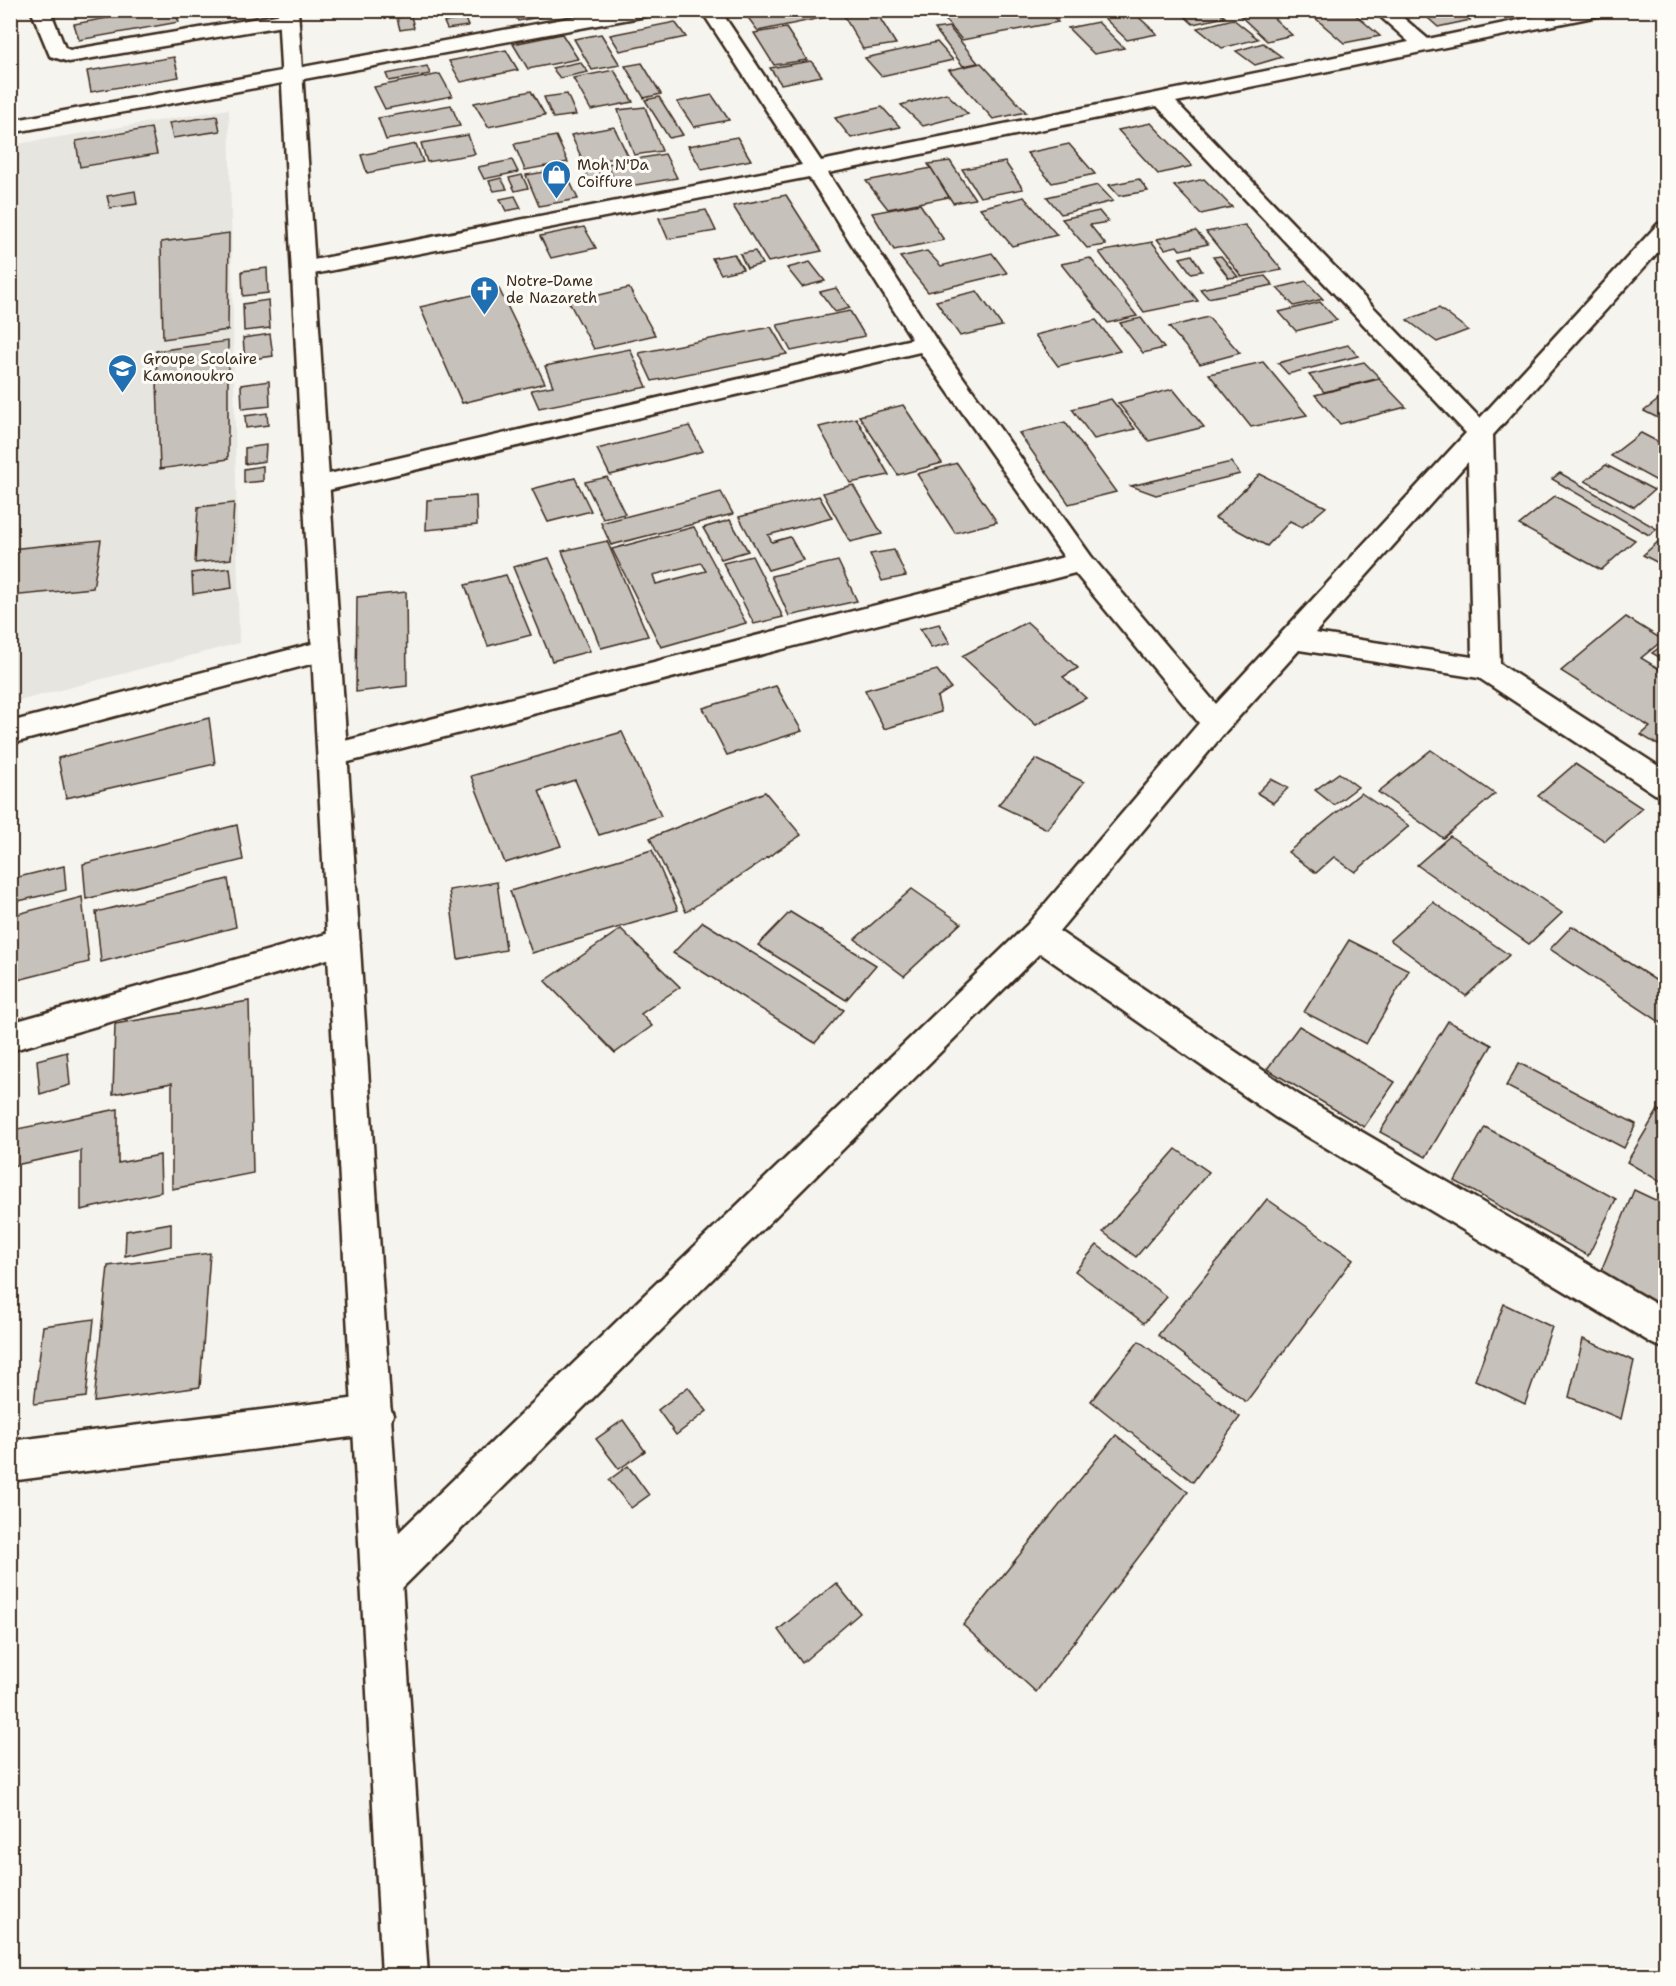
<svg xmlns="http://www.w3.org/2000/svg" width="1676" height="1986" font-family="'Shantell Sans',sans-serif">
<rect width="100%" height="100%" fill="#f5f4ee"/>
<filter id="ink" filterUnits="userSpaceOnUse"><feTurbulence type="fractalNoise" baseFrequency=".0167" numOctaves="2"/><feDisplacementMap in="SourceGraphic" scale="12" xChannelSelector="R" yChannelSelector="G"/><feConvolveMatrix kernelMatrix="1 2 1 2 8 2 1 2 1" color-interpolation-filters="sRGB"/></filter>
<g filter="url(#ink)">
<polygon fill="#e7e5df" points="229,109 239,643 11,703 11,145"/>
<g fill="#c7c1bb" stroke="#3b2a1e" stroke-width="1.5" fill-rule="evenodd">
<polygon points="151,10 174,10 179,22 79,40 74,24"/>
<polygon points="513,10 576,10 518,21"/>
<polygon points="827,10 831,16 758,31 743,11"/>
<polygon points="937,10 1048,10 1058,22 962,40"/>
<polygon points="1124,10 1131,10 1157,34 1127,40 1101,15"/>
<polygon points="1178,10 1217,10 1225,17 1193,24"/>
<polygon points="1234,10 1265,10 1292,35 1267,41"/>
<polygon points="1303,10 1340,10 1308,16"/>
<polygon points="1350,10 1380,36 1344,43 1314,17"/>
<polygon points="1419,10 1459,10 1470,20 1438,27"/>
<polygon points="876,12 896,44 863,49 844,16"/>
<polygon points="411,16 414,28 400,30 397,18"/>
<polygon points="465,19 468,26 447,29 444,22"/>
<polygon points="1233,19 1258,39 1222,48 1197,28"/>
<polygon points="675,22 686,37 620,51 610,35"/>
<polygon points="1098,22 1124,48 1094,54 1068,28"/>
<polygon points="949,27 978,63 963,66 935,29"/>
<polygon points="786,28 807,60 774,65 754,33"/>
<polygon points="562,34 578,59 528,69 513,44"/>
<polygon points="601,34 620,65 592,70 574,39"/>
<polygon points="10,37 16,69 10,70"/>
<polygon points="937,42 953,60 881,76 865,58"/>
<polygon points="1263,43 1282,57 1255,65 1236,51"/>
<polygon points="506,50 518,70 461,82 449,61"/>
<polygon points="174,57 179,77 91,92 87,71"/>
<polygon points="811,61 822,76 781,84 770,68"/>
<polygon points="580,62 588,72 560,78 552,68"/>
<polygon points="642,63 661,94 644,98 625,66"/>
<polygon points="981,63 1026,112 993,119 949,70"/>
<polygon points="427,66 430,74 389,81 386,74"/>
<polygon points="614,70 633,102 591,110 573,78"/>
<polygon points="440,74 452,96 385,109 374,87"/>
<polygon points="531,91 545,115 488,127 474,103"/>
<polygon points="946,93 968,114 923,126 901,105"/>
<polygon points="567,94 576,115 553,118 544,97"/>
<polygon points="712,95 729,120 694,127 677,102"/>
<polygon points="659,97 683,135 669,138 645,100"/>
<polygon points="451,105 460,126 386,140 378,118"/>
<polygon points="645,107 662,151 634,155 618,110"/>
<polygon points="882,107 900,127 851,138 835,118"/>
<polygon points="217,116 220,131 173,138 169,123"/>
<polygon points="1151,123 1192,166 1158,174 1118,130"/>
<polygon points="614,127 628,156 584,163 571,135"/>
<polygon points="151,128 157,154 80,167 76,141"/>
<polygon points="468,135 475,154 427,162 421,143"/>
<polygon points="556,136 568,162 525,170 514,144"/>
<polygon points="737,137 751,160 702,170 688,146"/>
<polygon points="416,144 423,162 367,173 361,155"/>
<polygon points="1069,144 1095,174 1052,183 1027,153"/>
<polygon points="665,154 677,178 618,188 607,164"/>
<polygon points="512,160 518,172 484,179 478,167"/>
<polygon points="950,161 975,199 953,203 928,164"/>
<polygon points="1005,162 1023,189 980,197 962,169"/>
<polygon points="596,163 602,179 588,180 582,165"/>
<polygon points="931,168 949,197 888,209 866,181"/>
<polygon points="564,169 578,199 539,206 526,175"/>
<polygon points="522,175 528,188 515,191 509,178"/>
<polygon points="501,178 507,189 494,191 489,181"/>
<polygon points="1139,179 1148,191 1119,196 1109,185"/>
<polygon points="1204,179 1232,207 1201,214 1174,186"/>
<polygon points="1098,185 1113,201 1061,214 1047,197"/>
<polygon points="135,191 137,204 110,208 107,196"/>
<polygon points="786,195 822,251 768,262 733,206"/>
<polygon points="515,196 521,208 506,211 500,199"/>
<polygon points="1024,197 1057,235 1012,246 980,208"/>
<polygon points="920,204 944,240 894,250 872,213"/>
<polygon points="706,210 716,231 668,239 659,218"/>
<polygon points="1099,211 1108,222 1090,225 1106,245 1087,248 1062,219"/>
<polygon points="1245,225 1282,270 1242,277 1206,232"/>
<polygon points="584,227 596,248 551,258 540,236"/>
<polygon points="1196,231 1208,244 1180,250 1177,246 1165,249 1157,239"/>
<polygon points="229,233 228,330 163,339 161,242"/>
<polygon points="1152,242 1198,301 1144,312 1099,252"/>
<polygon points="755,251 762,264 747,268 740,254"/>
<polygon points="927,251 941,266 992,253 1007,273 928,292 900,257"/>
<polygon points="734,254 743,269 721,274 712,258"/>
<polygon points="1192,255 1202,271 1191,273 1180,258"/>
<polygon points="1221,256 1238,277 1229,278 1213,257"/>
<polygon points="1090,258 1137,316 1108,323 1061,264"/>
<polygon points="810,262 825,281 802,287 787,268"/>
<polygon points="267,268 268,293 243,296 242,271"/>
<polygon points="1265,276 1273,285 1208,298 1200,289"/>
<polygon points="1306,281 1323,299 1294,306 1277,288"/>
<polygon points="629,288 655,335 594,349 569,302"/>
<polygon points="836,288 850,308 835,312 820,292"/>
<polygon points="499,289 545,383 462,403 420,307"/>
<polygon points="977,291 1002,326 960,336 936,301"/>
<polygon points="268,300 270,328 244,331 243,304"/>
<polygon points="1320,302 1337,320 1296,331 1279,312"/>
<polygon points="1439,308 1468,330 1437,342 1407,320"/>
<polygon points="850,311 865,336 791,351 777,325"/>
<polygon points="1208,317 1240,353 1200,364 1169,327"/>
<polygon points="1141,318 1164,348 1143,353 1120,323"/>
<polygon points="1096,320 1120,351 1058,366 1035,335"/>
<polygon points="771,327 787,354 652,381 639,353"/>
<polygon points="270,334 273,356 245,360 243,338"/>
<polygon points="228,341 228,459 160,469 156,351"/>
<polygon points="1348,345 1358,356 1288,374 1278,363"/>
<polygon points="630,349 647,387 539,408 531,390 553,386 545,366"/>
<polygon points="1263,362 1307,415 1251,427 1209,374"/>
<polygon points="1364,362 1380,378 1324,392 1309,375"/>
<polygon points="1379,379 1406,407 1340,424 1315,395"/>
<polygon points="269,381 270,406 242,409 241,385"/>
<polygon points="1173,389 1204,427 1149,441 1118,403"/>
<polygon points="1666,394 1666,422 1644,411"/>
<polygon points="1111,399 1135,429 1094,439 1072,409"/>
<polygon points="903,405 942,463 898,475 859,416"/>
<polygon points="267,413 268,425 246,428 245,416"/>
<polygon points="856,418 889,475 850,483 819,427"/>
<polygon points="1065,422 1116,492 1069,504 1019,433"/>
<polygon points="689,426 703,451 610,475 597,449"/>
<polygon points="1641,433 1666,446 1666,486 1611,456"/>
<polygon points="266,445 265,461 245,464 245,448"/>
<polygon points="1231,462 1240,474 1156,495 1131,486"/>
<polygon points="957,463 997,522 955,533 917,474"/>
<polygon points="1606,465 1654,490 1634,507 1585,481"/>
<polygon points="263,466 263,481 244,483 244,469"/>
<polygon points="1560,473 1657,529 1649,535 1552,479"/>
<polygon points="1260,474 1326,507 1302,527 1290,521 1267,546 1215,518"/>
<polygon points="607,477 625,514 603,519 585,482"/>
<polygon points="575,478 591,511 548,522 532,489"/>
<polygon points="853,485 882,534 850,542 823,493"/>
<polygon points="721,492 733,514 611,545 601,523"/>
<polygon points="476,496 477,525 426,530 427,500"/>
<polygon points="819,496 832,518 768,535 772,542 790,537 803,560 768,570 739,517"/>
<polygon points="1555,496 1635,540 1601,570 1519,525"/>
<polygon points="234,503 231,559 195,563 198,507"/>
<polygon points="730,520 748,551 721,559 703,528"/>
<path d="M 694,527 L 746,623 L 661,647 L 612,549 ZM 701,563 L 706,571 L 656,584 L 653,575 Z"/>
<polygon points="1666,535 1666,567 1643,555"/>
<polygon points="101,540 93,588 10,596 10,549"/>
<polygon points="607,541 648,636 601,648 562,551"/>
<polygon points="894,550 906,576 882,581 870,554"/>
<polygon points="752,556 783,617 754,624 723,563"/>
<polygon points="549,558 590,651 552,661 513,567"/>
<polygon points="838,561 857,601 789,616 771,576"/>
<polygon points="230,568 232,588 193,594 192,573"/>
<polygon points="506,575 531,635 488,646 465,585"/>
<polygon points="406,592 407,686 356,692 357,597"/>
<polygon points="1626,617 1663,640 1641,658 1666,673 1666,738 1658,745 1641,735 1650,727 1561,671"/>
<polygon points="1027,622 1078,668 1063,677 1086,698 1036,725 962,656"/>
<polygon points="939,624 950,643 931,648 920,629"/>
<polygon points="1666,643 1666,661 1652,653"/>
<polygon points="937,670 951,688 937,697 941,712 884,729 865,690"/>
<polygon points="776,686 802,731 727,755 703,708"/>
<polygon points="209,718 215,764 66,798 58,758"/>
<polygon points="622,732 661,816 599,835 575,780 539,791 561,846 505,863 471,776"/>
<polygon points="1431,750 1495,794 1443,838 1378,792"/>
<polygon points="1036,759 1084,782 1047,829 998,805"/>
<polygon points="1575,764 1642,808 1605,841 1538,796"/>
<polygon points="1339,773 1358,787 1334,805 1315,790"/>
<polygon points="1271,779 1288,788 1273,803 1257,793"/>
<polygon points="765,792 801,835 686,912 650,838"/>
<polygon points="1361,793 1409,826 1355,872 1334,857 1316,873 1288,852"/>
<polygon points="237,825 243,860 86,899 83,864"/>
<polygon points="1450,836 1562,913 1529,944 1417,865"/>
<polygon points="652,850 678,910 532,953 510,891"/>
<polygon points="64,866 66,890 10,903 10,879"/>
<polygon points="228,879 236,927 101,962 96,912"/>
<polygon points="497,882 506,950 458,959 449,890"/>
<polygon points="912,889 961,923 904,976 855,939"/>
<polygon points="82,897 89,962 10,982 10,916"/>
<polygon points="1433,902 1509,955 1466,996 1390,940"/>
<polygon points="790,912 876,965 846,1000 758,945"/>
<polygon points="703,922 844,1010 815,1043 673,953"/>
<polygon points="1572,926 1666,987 1666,1026 1550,949"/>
<polygon points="621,929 680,987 641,1014 652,1026 615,1053 545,981"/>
<polygon points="1349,940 1409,970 1366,1044 1304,1012"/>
<polygon points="249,1001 253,1173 172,1189 172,1083 113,1094 115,1024"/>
<polygon points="1448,1021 1492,1045 1426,1157 1380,1132"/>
<polygon points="1299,1026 1395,1082 1364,1127 1267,1069"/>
<polygon points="67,1052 70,1085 40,1094 37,1060"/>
<polygon points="1519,1063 1636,1124 1624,1148 1506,1086"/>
<polygon points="118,1109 118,1163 160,1155 161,1192 81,1210 81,1151 11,1166 12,1130"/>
<polygon points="1658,1110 1666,1115 1666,1185 1627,1162"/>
<polygon points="1485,1127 1616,1199 1588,1256 1455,1181"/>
<polygon points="1176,1149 1209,1172 1136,1257 1103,1232"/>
<polygon points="1634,1190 1666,1205 1666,1310 1599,1276"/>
<polygon points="1267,1199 1353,1259 1246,1402 1158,1335"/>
<polygon points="171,1223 171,1246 125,1256 126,1231"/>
<polygon points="1097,1245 1167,1297 1144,1323 1075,1271"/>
<polygon points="210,1253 200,1387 94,1402 108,1266"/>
<polygon points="1504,1304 1552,1327 1525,1404 1475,1380"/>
<polygon points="94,1319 86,1397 34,1404 43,1326"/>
<polygon points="1583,1339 1634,1361 1621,1419 1569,1397"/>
<polygon points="1139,1341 1240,1417 1193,1482 1091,1401"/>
<polygon points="688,1387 707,1411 676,1435 658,1410"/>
<polygon points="623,1420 645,1451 619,1469 596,1439"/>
<polygon points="1116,1435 1188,1492 1036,1692 963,1625"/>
<polygon points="628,1466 649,1495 631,1508 609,1480"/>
<polygon points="836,1583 860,1613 802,1663 778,1630"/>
</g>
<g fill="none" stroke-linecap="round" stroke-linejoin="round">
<defs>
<g id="minor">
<polygon points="31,10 50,10 65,48 70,50 288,13 295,15 298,19 295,23 288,25 69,62 50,56"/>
<polygon points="612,10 655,10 653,14 646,16 10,133 10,121"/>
<path d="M 701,10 L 720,10 L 821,161 L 1409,42 L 1373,10 L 1394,10 L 1428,39 L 1567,10 L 1607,10 L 1605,14 L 1598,16 L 1176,102 L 1480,418 L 1658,224 L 1666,222 L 1666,243 L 1493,435 L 1500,664 L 1666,771 L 1666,797 L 1655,794 L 1479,678 L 1299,650 L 1226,731 L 1059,931 L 1299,1095 L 1666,1310 L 1666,1349 L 1653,1344 L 1275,1117 L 1040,953 L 396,1594 L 381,1600 L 366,1594 L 360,1579 L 366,1564 L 1027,925 L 1199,723 L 1075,573 L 333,766 L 322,763 L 318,755 L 322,747 L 333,744 L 1064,557 L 920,352 L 316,493 L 307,491 L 303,485 L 307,479 L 316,477 L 912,339 L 809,177 L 303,276 L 295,274 L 292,269 L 295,264 L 303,262 L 802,165 ZM 1157,106 L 1466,433 L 1216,704 L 1091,556 L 937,341 L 828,173 ZM 1468,462 L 1472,657 L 1315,633 Z"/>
<polygon points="327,640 337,643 341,650 337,657 10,744 10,722"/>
<polygon points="344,929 355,933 360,942 355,951 10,1051 10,1023"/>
<polygon points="374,1396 388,1402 393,1415 388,1428 374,1434 10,1481 10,1441"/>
</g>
<polygon id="major" points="278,10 298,10 428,1976 382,1976"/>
</defs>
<use href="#minor" stroke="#3b2a1e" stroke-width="5"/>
<use href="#major" stroke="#3b2a1e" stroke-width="5"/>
<use href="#minor" fill="#fdfcf7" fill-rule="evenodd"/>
<use href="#major" fill="#fdfcf7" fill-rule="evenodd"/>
</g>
</g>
<defs>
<symbol id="shop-pin" viewBox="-11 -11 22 30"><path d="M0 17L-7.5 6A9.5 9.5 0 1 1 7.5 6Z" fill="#1f6fb2" stroke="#fdfcf7"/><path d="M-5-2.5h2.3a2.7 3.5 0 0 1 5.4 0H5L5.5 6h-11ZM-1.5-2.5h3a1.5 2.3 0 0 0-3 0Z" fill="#fff"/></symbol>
<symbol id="church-pin" viewBox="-11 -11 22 30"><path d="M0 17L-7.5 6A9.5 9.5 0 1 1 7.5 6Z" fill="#1f6fb2" stroke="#fdfcf7"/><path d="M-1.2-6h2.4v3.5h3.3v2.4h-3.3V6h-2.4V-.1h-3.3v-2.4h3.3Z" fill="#fff"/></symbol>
<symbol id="school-pin" viewBox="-11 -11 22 30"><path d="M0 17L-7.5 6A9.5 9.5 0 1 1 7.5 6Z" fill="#1f6fb2" stroke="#fdfcf7"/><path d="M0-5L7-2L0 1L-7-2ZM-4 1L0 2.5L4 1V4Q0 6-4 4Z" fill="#fff"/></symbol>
</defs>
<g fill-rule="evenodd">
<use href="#shop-pin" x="540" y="158" width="33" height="45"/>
<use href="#church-pin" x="468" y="274" width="33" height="45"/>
<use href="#school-pin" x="106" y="352" width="33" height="45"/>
</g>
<g text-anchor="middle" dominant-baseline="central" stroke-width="6" stroke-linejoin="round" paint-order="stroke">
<g font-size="15" fill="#3b2a1e" stroke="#fdfcf7" text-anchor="start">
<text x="577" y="165">Moh N'Da<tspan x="577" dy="17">Coiffure</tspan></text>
<text x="506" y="281">Notre-Dame<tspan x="506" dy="17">de Nazareth</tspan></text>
<text x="143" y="359">Groupe Scolaire<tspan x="143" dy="17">Kamonoukro</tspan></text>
</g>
</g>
<rect width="1676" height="1986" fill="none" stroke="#fdfcf7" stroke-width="36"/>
<rect x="18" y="18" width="1640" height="1950" fill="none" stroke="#3b2a1e" stroke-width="2" filter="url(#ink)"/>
</svg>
